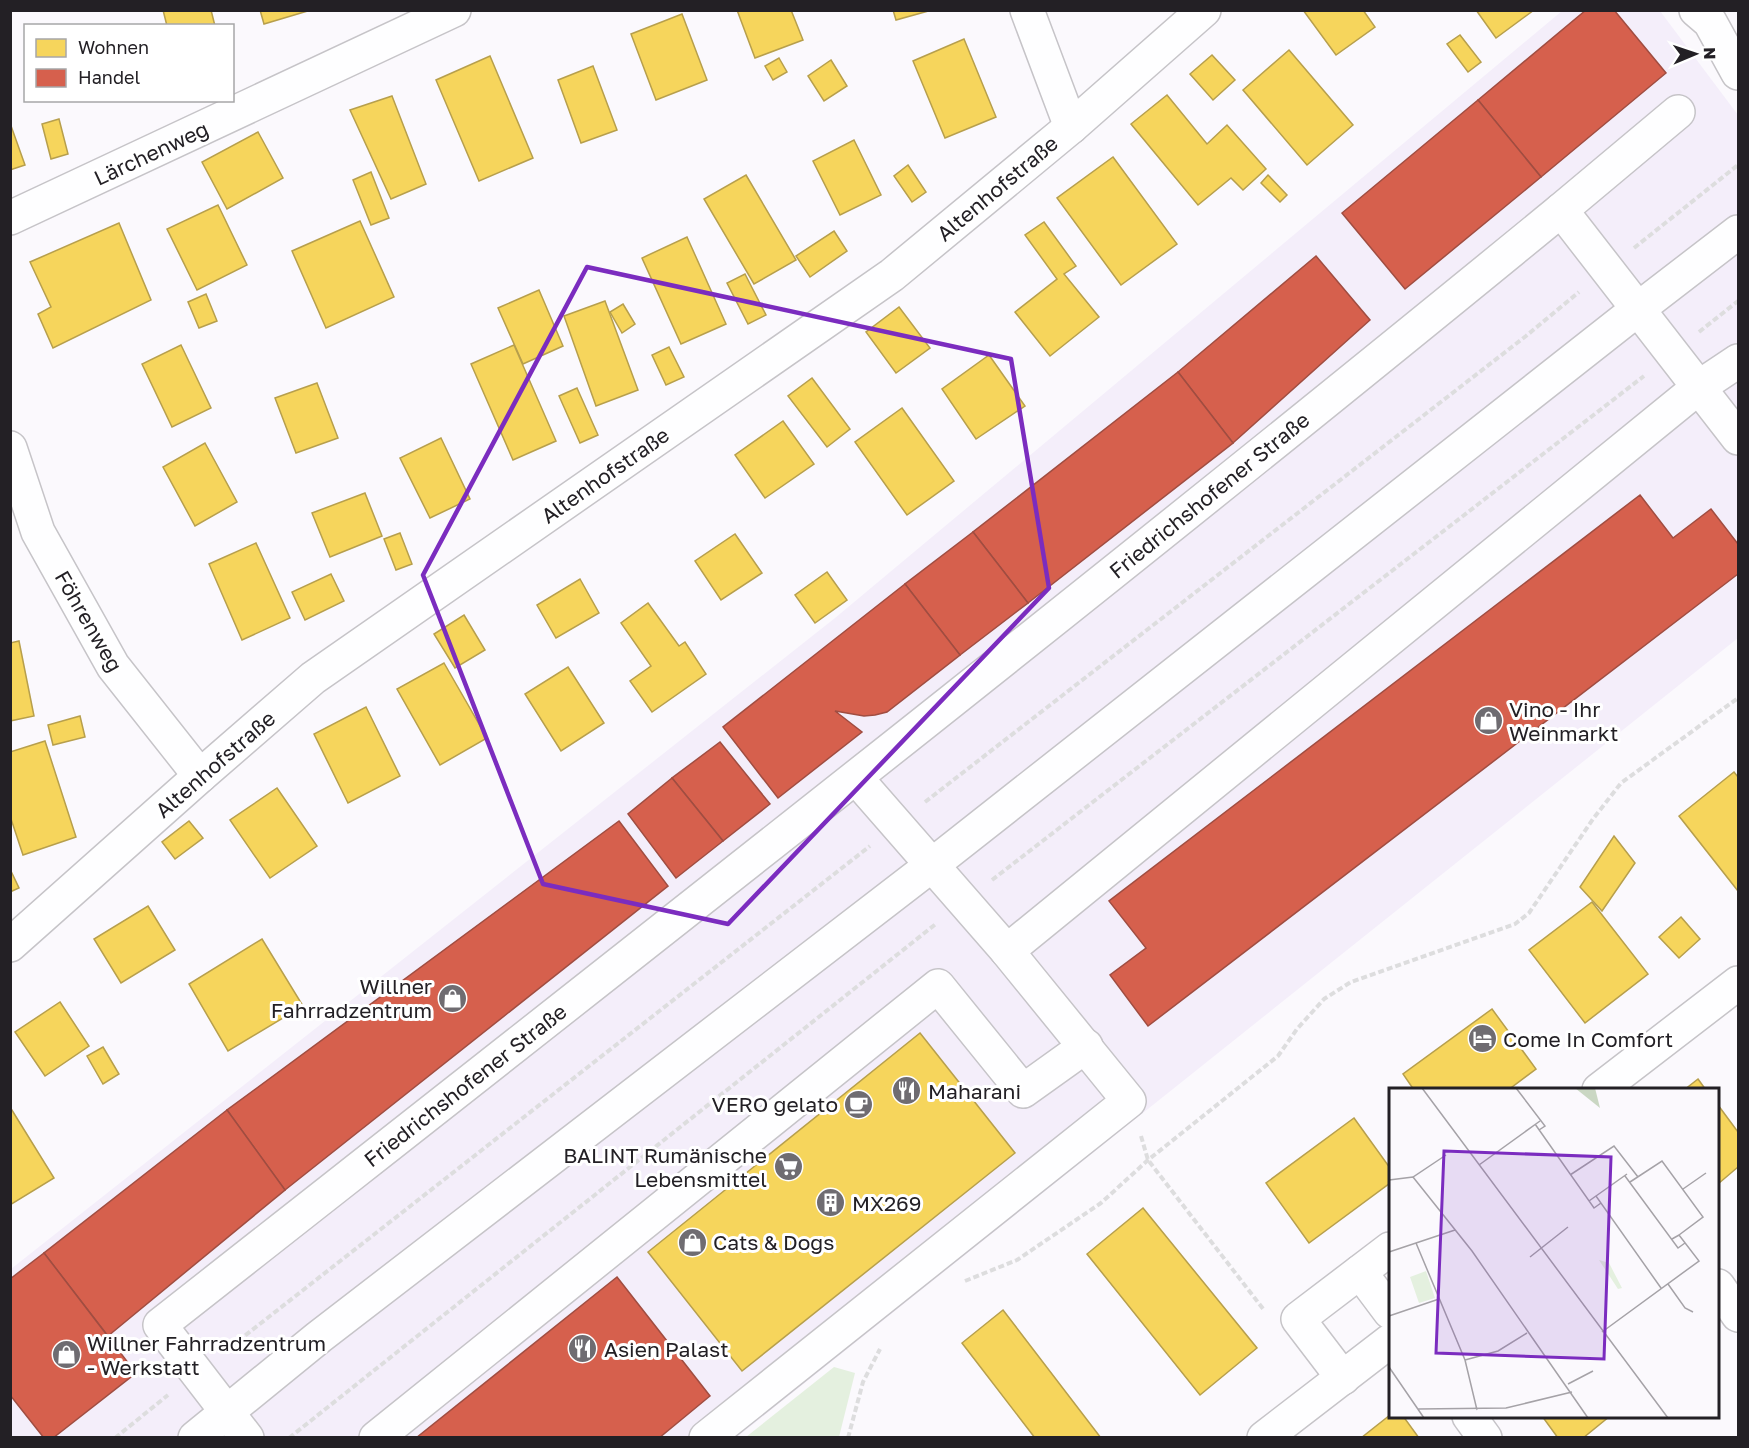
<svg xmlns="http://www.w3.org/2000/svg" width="1749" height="1448" font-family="'Golos Text',sans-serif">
<rect width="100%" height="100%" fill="#fbf9fd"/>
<polygon fill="#f4eefa" points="1562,11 1660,11 1738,115 1738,638 737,1437 11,1438 11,1269 835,618"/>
<polygon fill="#e4f0df" points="834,1367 855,1373 839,1437 746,1437"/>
<g fill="#f6d55c" stroke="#b79f4c" stroke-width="1.5">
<polygon points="163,10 211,10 215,26 167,26"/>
<polygon points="260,10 311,10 264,24"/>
<polygon points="737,10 791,10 803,40 755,58"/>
<polygon points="893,10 932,10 896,20"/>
<polygon points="1303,10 1363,10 1375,27 1336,55"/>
<polygon points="1476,10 1534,10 1496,38"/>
<polygon points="682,14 707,80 656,100 631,34"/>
<polygon points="1460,35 1481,62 1468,72 1447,44"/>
<polygon points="964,39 996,117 945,138 913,61"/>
<polygon points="1289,50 1353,125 1307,165 1243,90"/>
<polygon points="1212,55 1235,80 1213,100 1190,74"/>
<polygon points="490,56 533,158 479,181 436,80"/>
<polygon points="779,58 787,72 773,80 765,66"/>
<polygon points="831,60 847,86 824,101 808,76"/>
<polygon points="593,66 617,130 581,143 558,80"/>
<polygon points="1167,95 1207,144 1227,125 1266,169 1243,190 1231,178 1198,205 1131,124"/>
<polygon points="392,96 426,184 391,199 350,110"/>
<polygon points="59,119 68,154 51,159 42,124"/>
<polygon points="10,123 25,165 10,170"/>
<polygon points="258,132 283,178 227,209 202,162"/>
<polygon points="854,140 881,195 840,215 813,161"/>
<polygon points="1113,157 1177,244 1121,285 1057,198"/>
<polygon points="908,165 926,192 912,202 894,176"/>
<polygon points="371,172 389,218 371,225 353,180"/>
<polygon points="746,175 796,260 754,284 704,199"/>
<polygon points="1268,175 1287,195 1280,202 1261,183"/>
<polygon points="218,205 247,265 197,290 167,229"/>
<polygon points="360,221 394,297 326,328 292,251"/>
<polygon points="1044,222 1076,266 1064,274 1099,317 1050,356 1015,312 1057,279 1025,235"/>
<polygon points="119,223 151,300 53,348 38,314 51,307 30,262"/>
<polygon points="834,231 847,251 810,277 796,256"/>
<polygon points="687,237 726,324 681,344 642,258"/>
<polygon points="745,274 766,315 748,324 727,283"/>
<polygon points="539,290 563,346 523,364 498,308"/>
<polygon points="206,294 217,321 199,328 188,302"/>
<polygon points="605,301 638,390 596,406 564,316"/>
<polygon points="623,304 635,324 622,333 610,312"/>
<polygon points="899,307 930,348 896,373 866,332"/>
<polygon points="181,345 211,408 172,427 142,364"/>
<polygon points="514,345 556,441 513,460 471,364"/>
<polygon points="669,347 684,377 666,385 652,355"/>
<polygon points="989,355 1025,406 976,439 942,389"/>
<polygon points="812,378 850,429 827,447 788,396"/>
<polygon points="317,383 338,438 296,453 275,398"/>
<polygon points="577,388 598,435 580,443 559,396"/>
<polygon points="902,408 954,481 907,515 855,442"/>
<polygon points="783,421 814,464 765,498 735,455"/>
<polygon points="441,438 470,499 430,518 400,458"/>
<polygon points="205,443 237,502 195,526 163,467"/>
<polygon points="365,493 382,536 330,557 312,513"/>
<polygon points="400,533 412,564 396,570 384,539"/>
<polygon points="735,534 762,573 721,600 695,561"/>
<polygon points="256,543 290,618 242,640 209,564"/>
<polygon points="827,572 847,600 815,623 795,595"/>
<polygon points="331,574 344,601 305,620 292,592"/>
<polygon points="580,579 599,613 556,638 537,605"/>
<polygon points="648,603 679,646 685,642 706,674 652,712 630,681 651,666 621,623"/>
<polygon points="464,615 485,650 455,668 434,634"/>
<polygon points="19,641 34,716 10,721 10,643"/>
<polygon points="444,663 487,738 440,765 397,689"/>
<polygon points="568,667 604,723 561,751 525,694"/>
<polygon points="366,707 400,776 348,803 314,734"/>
<polygon points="80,716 85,737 53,745 48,725"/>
<polygon points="45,741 76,837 23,855 10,816 10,752"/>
<polygon points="1734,772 1738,777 1738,891 1679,816"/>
<polygon points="277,788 317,846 270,878 230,820"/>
<polygon points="189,821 203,838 175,859 162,842"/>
<polygon points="1614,836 1635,863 1602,911 1580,887"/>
<polygon points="10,869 19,888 10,892"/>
<polygon points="1592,902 1648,974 1585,1023 1529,950"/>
<polygon points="148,906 175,950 121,983 94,939"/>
<polygon points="1681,917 1700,939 1679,958 1659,937"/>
<polygon points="262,939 303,1006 228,1051 189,984"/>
<polygon points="60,1002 89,1046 45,1076 15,1032"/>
<polygon points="1492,1009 1536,1069 1508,1090 1414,1090 1403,1074"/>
<polygon points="920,1033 1015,1153 742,1371 648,1252"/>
<polygon points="103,1047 119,1074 103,1084 87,1056"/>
<polygon points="1698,1079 1706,1090 1684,1090"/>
<polygon points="1718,1105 1738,1132 1738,1167 1718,1184"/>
<polygon points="10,1107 54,1178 10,1205"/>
<polygon points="1354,1118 1390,1168 1390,1183 1309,1243 1266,1183"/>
<polygon points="1143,1208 1257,1348 1200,1395 1087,1254"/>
<polygon points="1003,1310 1101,1438 1035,1438 962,1343"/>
<polygon points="1390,1415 1390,1416 1403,1416 1419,1438 1361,1438"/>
<polygon points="1542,1416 1610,1416 1583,1438 1558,1438"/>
</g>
<g fill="#d6604d" stroke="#a04d41" stroke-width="1.5">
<polygon points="1586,10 1614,10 1666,73 1541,177 1478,100"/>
<polygon points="1478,100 1541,177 1405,289 1342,213"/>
<polygon points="1316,256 1370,320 1233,443 1178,372"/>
<polygon points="1178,372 1233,443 1028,603 973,532"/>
<polygon points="1640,495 1673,538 1711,509 1738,544 1738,574 1148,1026 1110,975 1146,948 1109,901"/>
<polygon points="973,532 1028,603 960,655 905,584"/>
<polygon points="905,584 960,655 887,712 875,715 864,716 835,711 862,732 778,798 723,727"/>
<polygon points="720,742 770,804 723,841 672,778"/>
<polygon points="672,778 723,841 676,878 628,814"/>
<polygon points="619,821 668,886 285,1190 227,1110"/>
<polygon points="227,1110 285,1190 108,1336 44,1253"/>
<polygon points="44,1253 136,1373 53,1438 44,1438 10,1395 10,1279"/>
<polygon points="617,1277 710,1396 659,1438 416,1438"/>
</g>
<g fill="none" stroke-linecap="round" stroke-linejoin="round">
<defs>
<g id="minor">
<polyline points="1027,10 1071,127"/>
<polyline points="1696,10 1710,22 1738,73"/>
<polyline points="1561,210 1678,112"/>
<polyline points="10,218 454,10"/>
<polyline points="10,448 38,532 113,666 200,776"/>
<polyline points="10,945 200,776 313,678 892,275 1071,127 1204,10"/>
<polyline points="1007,951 1699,387 1738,361"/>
<polyline points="1599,1090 1738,983"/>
<polyline points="1360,1272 1390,1312"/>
<polyline points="1718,1286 1738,1315"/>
<polyline points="1343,1378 1298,1319 1390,1249"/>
<polyline points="1469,1416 1485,1438"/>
<path d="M 247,1438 L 160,1325 C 629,956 1100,588 1561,210 L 1738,438"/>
<polyline points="376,1438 938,986 1023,1091 1086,1046"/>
<polyline points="706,1438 1129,1101 1007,951 856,778"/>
<polyline points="1264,1438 1390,1341"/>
</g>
<polyline id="major" points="195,1438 319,1337 932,865 1638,309 1738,232"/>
</defs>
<use href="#minor" stroke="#c6c4c8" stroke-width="36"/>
<use href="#major" stroke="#c6c4c8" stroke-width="36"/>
<g stroke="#ddddde" stroke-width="4" stroke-dasharray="6 3" stroke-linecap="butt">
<polyline points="1634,248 1738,165"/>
<polyline points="1699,332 1738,301"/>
<polyline points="925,802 1526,336 1579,292"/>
<polyline points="992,880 1644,376"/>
<polyline points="1141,1136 1148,1160 1264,1310"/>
<polyline points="965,1281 1017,1260 1101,1203 1148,1160 1278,1056 1297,1029 1324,999 1351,982 1515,924 1529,913 1593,819 1621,783 1738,698"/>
<polyline points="224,1352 870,846"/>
<polyline points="115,1438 168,1395"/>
<polyline points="289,1438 937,923"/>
<polyline points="848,1438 863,1382 880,1349"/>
</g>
<use href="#minor" stroke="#fefeff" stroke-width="33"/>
<use href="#major" stroke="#fefeff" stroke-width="33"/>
</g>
<path fill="none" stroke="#7b2cbf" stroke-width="4.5" stroke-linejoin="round" d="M 587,267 L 1011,359 L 1049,588 L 728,924 L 543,884 L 423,575 Z"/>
<defs>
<symbol id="shop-disc" viewBox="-11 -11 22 22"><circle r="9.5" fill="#6f6c71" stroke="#fff"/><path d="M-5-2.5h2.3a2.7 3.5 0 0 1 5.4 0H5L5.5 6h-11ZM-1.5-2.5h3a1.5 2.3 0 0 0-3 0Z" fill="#fff"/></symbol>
<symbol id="hotel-disc" viewBox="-11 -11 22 22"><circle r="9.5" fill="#6f6c71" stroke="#fff"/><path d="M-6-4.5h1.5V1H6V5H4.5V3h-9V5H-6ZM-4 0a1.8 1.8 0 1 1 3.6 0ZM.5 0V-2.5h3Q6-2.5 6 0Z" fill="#fff"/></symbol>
<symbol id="restaurant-disc" viewBox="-11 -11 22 22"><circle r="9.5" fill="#6f6c71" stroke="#fff"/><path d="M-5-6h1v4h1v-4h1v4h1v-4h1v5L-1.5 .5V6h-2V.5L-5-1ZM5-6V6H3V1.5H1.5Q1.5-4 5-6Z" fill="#fff"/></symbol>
<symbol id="cafe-disc" viewBox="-11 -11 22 22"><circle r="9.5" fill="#6f6c71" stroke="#fff"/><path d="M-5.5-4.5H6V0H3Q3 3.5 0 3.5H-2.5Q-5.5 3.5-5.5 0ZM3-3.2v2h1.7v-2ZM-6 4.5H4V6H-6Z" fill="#fff"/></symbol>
<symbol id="supermarket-disc" viewBox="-11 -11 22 22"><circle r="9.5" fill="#6f6c71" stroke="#fff"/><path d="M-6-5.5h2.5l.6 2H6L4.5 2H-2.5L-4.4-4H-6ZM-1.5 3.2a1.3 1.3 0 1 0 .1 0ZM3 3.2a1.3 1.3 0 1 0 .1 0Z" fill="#fff"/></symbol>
<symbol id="building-disc" viewBox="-11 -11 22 22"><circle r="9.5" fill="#6f6c71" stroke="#fff"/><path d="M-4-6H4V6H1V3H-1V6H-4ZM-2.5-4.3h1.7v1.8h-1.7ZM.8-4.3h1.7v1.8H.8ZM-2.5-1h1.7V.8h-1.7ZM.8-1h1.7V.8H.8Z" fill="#fff"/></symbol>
</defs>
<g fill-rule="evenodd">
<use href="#shop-disc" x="1472" y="704" width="33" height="33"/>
<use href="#shop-disc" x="436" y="982" width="33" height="33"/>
<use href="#hotel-disc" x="1466" y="1022" width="33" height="33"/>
<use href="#restaurant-disc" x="890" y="1074" width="33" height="33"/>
<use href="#cafe-disc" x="842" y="1088" width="33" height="33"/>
<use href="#supermarket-disc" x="772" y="1150" width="33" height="33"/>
<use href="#building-disc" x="814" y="1186" width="33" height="33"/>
<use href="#shop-disc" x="676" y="1226" width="33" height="33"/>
<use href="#restaurant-disc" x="566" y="1332" width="33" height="33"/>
<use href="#shop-disc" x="50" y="1338" width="33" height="33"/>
</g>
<g text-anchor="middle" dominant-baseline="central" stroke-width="6" stroke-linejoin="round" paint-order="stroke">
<g font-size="21" fill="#232025" stroke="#fff">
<text transform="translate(151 153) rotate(-25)">Lärchenweg</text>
<text transform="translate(997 188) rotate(-40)">Altenhofstraße</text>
<text transform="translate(605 475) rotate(-35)">Altenhofstraße</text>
<text transform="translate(1209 495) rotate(-39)">Friedrichshofener Straße</text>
<text transform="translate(89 621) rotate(60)">Föhrenweg</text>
<text transform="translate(215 764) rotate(-41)">Altenhofstraße</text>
<text transform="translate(465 1085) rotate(-38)">Friedrichshofener Straße</text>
</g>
<g font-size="21" fill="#232025" stroke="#fff" text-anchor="start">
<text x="1509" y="709">Vino - Ihr<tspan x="1509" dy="24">Weinmarkt</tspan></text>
<text x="432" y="986" text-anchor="end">Willner<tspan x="432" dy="24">Fahrradzentrum</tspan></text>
<text x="1503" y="1039">Come In Comfort</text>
<text x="928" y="1091">Maharani</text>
<text x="838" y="1104" text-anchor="end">VERO gelato</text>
<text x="767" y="1155" text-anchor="end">BALINT Rumänische<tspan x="767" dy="24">Lebensmittel</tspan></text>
<text x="852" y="1203">MX269</text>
<text x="713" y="1242">Cats &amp; Dogs</text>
<text x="87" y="1343">Willner Fahrradzentrum<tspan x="87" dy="24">- Werkstatt</tspan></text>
<text x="604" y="1349">Asien Palast</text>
</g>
</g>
<g transform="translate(1389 1088)">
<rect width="330" height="330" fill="#fbf9fd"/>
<path d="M 210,172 L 220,175 L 233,200 L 229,201 ZM 37,183 L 46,210 L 30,215 L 21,189 Z" fill="#e4f0df"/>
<path d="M 186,0 L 206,0 L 211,20 Z" fill="#cad7c3"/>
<path fill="none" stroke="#a5a2a7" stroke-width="1.5" d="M 33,0 L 279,330M 127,0 L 156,38 L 150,42M 146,36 L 205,120 L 212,115M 90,77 L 151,33M 181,87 L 225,58 L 249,89M 236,88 L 289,160 L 296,155M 24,89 L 83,163 L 199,330M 0,92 L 24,89 L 57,67M 241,94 L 273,73 L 314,129 L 290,147M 294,101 L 317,85M 207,108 L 238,86M 200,113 L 207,108 L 272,200M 27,155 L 76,272 L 88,322M 0,164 L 66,142M 141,169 L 179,139M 279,196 L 296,220 L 304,224M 0,228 L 50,211M 213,244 L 310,173 L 290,147 L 283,151M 76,272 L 109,263 L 138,245M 0,279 L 35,330M 179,296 L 204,283M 29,321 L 117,320 L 183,304"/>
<path fill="#7b2cbf" fill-opacity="0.15" stroke="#7b2cbf" stroke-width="3" d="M 55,63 L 222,69 L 215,271 L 47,265 Z"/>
<rect width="330" height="330" fill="none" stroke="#232025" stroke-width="3"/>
</g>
<rect width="1749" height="1448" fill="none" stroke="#232025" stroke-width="24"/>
<rect x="24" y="24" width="210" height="78" fill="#ffffff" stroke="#a7a6a8" stroke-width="1.5"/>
<rect x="36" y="39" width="30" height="18" fill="#f6d55c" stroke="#a7a6a8" stroke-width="1.5"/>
<text x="78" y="54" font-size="18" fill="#232025">Wohnen</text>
<rect x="36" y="69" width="30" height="18" fill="#d6604d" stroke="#a7a6a8" stroke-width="1.5"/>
<text x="78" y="84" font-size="18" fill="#232025">Handel</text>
<g transform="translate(1695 54) rotate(88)" stroke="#ffffff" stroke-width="4.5" paint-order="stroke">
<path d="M0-4.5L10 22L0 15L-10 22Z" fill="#232025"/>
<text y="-9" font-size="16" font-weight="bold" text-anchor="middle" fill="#232025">N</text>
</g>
</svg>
